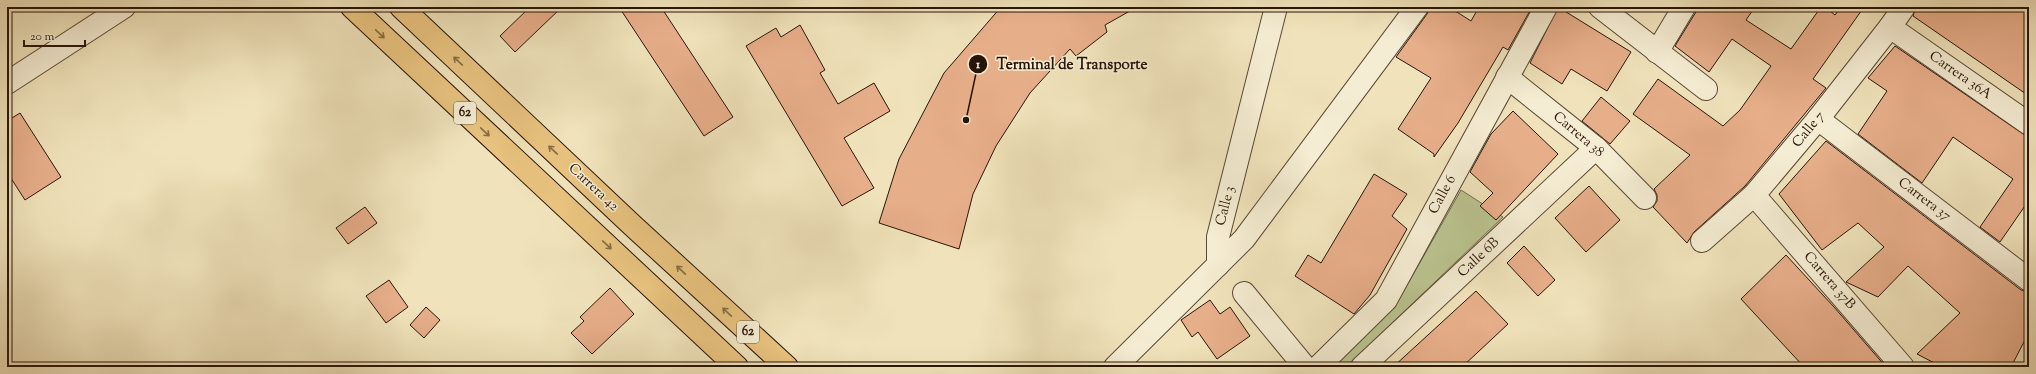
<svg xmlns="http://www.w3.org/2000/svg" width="2036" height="374" font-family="'Sorts Mill Goudy',serif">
<rect width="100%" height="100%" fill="#f0e3bb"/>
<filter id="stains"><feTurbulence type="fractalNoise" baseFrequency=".005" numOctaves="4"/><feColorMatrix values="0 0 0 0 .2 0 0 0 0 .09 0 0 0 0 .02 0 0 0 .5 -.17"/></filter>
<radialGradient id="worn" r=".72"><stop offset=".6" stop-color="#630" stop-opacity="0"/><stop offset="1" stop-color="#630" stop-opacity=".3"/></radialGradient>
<polygon fill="#bac490" stroke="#726c4c" points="1461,190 1503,217 1346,367 1344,367 1336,360 1401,296"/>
<g fill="#e7ae8a" stroke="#291508">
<polygon points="530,7 562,7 515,52 500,36"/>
<polygon points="619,7 661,7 733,117 704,136"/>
<polygon points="1001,7 1137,7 1105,25 1107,32 1076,56 1070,49 1030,93 996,146 973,194 959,249 879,223 899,159 944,73"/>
<polygon points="1429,7 1449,7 1471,21 1479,7 1532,7 1508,50 1503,47 1458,123 1434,157 1434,154 1398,129 1431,78 1396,57 1427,14"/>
<polygon points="1558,7 1631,52 1607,91 1571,69 1562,84 1530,63"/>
<polygon points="1699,7 1755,7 1746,20 1791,49 1821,7 1825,7 1835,15 1841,7 1864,7 1813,79 1826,88 1745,186 1694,232 1687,243 1653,207 1657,201 1657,195 1654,189 1690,155 1633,114 1658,79 1723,126 1740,110 1771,66 1732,39 1709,72 1675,46"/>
<polygon points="1916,7 2029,7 2029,96 1913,16"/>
<polygon points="800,25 825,70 820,73 838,104 874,83 890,111 844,138 874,188 842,206 746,46 776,28 781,37"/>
<polygon points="1895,46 2029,138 2029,200 2000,242 1980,227 2013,179 1953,137 1922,183 1858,134 1887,91 1868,78"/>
<polygon points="1601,97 1630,121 1610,144 1582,121"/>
<polygon points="1513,111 1558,154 1496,220 1480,206 1493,193 1470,172 1491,134"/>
<polygon points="20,113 61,177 25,200 7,172 7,121"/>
<polygon points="1826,141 2021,290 2029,292 2029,332 2011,367 1942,367 1917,354 1960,313 1908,266 1878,297 1846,282 1884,247 1858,223 1822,250 1779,194"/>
<polygon points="1374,174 1407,194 1392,216 1407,229 1370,295 1354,314 1295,276 1308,255 1321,263"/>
<polygon points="1589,186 1620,220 1586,252 1555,218"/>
<polygon points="365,207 377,223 348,244 336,228"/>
<polygon points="1524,246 1555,280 1538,296 1507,263"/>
<polygon points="1786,255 1834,307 1886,367 1804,367 1741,299"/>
<polygon points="389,280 408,307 386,323 366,296"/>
<polygon points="610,288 634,314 592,354 571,333 584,321 580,317"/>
<polygon points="1476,291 1508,324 1462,367 1393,367"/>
<polygon points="1210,300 1220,314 1230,307 1250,336 1217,359 1198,332 1192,337 1181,320"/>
<polygon points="426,307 440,320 424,338 410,325"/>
</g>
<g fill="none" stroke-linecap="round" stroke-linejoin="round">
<defs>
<g id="minor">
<polyline points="1600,7 1706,89"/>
<polyline points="1890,27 2029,124"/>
<polyline points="1657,52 1684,7"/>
<polyline points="1507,77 1596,148 1645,198"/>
<polyline points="7,83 124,7"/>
<polyline points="1818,119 2029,280"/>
<polyline points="1754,195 1903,367"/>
<polyline points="1702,241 1754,195 1818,119 1890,27 1904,7"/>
<polyline points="1218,265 1218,237 1276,7"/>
<polyline points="1244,293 1305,367"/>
<polyline points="1115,367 1244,239 1417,7"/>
<polyline points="1318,367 1386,300 1546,7"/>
<polyline points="1362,367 1596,148"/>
</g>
<g id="trunk">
<polyline points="352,7 737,367"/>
<polyline points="401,7 632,225 787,367"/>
</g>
</defs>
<use href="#minor" stroke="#5b4835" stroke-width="24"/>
<use href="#trunk" stroke="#291508" stroke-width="24"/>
<use href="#minor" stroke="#f5edd3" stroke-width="22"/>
<use href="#trunk" stroke="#e8c27e" stroke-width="22"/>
</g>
<defs><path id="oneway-shaft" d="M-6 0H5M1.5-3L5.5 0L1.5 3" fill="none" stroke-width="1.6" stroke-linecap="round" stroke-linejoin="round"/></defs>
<g stroke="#886c43">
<use href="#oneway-shaft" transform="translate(380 34) rotate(43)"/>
<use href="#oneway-shaft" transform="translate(458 61) rotate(-137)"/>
<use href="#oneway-shaft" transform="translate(485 132) rotate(43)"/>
<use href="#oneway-shaft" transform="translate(553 150) rotate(-137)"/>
<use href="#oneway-shaft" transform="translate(607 245) rotate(43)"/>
<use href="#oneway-shaft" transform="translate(681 270) rotate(-137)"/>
<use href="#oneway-shaft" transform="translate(727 312) rotate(-137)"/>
</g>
<g text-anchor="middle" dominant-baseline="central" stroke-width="3" stroke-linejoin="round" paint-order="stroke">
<g fill="#f5edd3" stroke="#665645" stroke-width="1">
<rect x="454" y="102" width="22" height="22" rx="3"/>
<rect x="737" y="321" width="22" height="22" rx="3"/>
</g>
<g font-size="13" font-weight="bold" fill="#291508">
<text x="465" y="113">62</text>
<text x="748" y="332">62</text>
</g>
<g font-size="14" fill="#291508" stroke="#f5edd3">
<text transform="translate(1960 76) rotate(35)">Carrera 36A</text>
<text transform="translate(1809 130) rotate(-50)">Calle 7</text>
<text transform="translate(1578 135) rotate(40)">Carrera 38</text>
<text transform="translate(593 188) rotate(43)">Carrera 42</text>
<text transform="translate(1443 195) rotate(-62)">Calle 6</text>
<text transform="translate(1924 200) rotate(37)">Carrera 37</text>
<text transform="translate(1226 206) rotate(-76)">Calle 3</text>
<text transform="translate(1479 258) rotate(-43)">Calle 6B</text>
<text transform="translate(1829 281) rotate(49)">Carrera 37B</text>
</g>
</g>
<path fill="none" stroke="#291508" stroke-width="1.5" d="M966 120L978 64"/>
<g fill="#291508" stroke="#f5edd3" stroke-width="1.5">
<circle cx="966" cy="120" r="4"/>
<circle cx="978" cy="64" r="10"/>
</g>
<g font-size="12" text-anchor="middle" font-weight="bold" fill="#fff">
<text x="978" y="68">1</text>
</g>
<g font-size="15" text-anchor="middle" font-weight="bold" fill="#291508" stroke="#f5edd3" stroke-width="3" stroke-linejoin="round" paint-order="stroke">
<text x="1072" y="69">Terminal de Transporte</text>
</g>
<rect width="2036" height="374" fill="none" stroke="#f0e3bb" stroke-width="24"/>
<rect x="8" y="8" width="2020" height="358" fill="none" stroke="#291508" stroke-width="2"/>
<rect x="12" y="12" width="2012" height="350" fill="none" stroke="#291508"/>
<path d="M24 40v6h61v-6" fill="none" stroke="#291508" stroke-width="2"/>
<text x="30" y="40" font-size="12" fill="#291508" stroke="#f5edd3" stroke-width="3" paint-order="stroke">20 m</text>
<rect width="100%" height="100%" filter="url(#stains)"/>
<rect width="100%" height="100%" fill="url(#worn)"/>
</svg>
